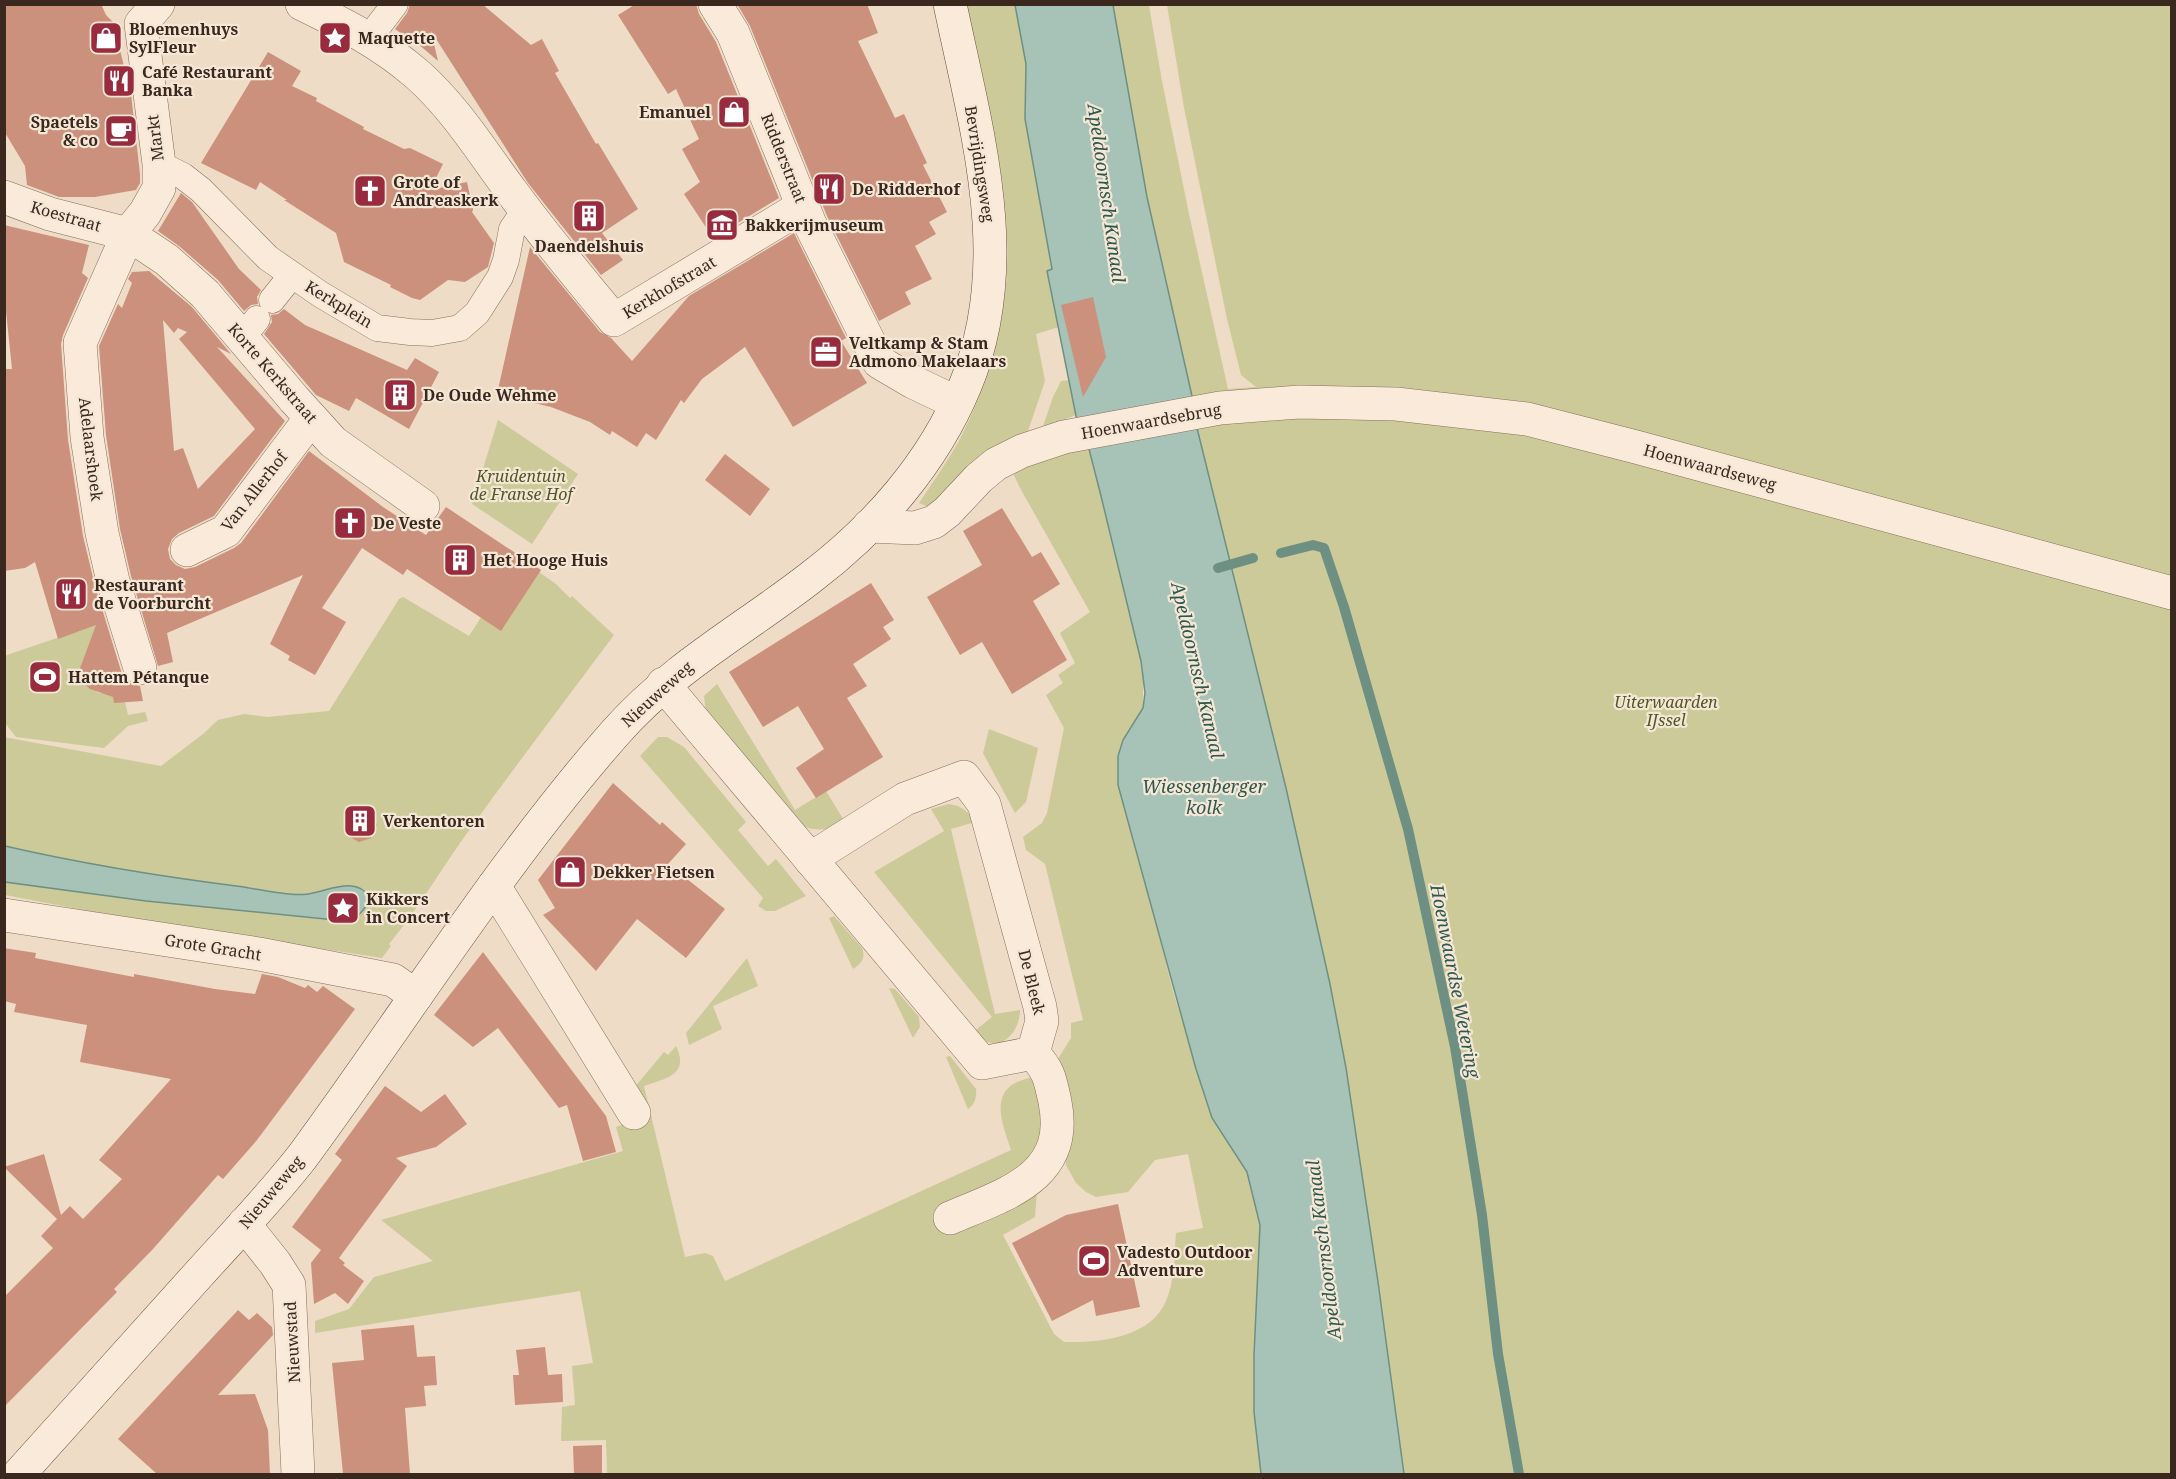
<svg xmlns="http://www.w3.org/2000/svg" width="2176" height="1479" font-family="'Noto Serif',serif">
<rect width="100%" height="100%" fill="#eedcc6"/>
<g fill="#ccca99" fill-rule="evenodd">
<path d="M 967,5 L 1149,5 L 1162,81 L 1189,214 L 1228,389 L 1256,387 L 1241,375 L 1227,319 L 1184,108 L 1167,5 L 2171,5 L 2171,1474 L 607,1474 L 606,1440 L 561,1441 L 562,1407 L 575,1405 L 572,1366 L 593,1363 L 580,1291 L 315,1333 L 315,1321 L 349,1309 L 374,1277 L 433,1261 L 381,1220 L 623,1151 L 616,1127 L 628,1123 L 629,1094 L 664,1052 L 668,1055 L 676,1046 C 690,1075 666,1078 644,1086 L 685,1257 L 705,1253 L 713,1256 L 725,1281 L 1011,1150 C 1005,1130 989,1097 1015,1083 C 1021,1080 1028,1079 1034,1076 L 1044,1096 L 1035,1217 L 1003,1235 L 1054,1334 L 1064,1342 C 1098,1343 1151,1338 1166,1301 C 1175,1280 1174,1255 1176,1233 L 1203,1228 L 1188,1154 L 1155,1160 L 1128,1192 L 1096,1197 L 1086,1192 L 1076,1183 L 1066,1165 L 1067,1112 L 1058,1059 L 1071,1038 L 1071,1023 L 1083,1020 L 1045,864 L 1026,850 L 1023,837 L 1042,823 L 1047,813 L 1064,728 L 1046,695 L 1063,683 L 1058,675 L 1075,663 L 1060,633 L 1090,612 L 1020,488 L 1011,469 L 1040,458 L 1086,449 L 1076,415 L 1059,422 L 1043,426 L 1053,397 L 1061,381 L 1069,380 L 1059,327 L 1036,334 L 1045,381 L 1028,431 L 996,446 L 931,506 L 926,506 L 919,503 C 933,482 947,462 959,441 C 991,379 1010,309 1007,239 C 1005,162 982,80 967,5 ZM 1143,679 L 1244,1168 L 1212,1118 L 1173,991 L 1159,936 L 1123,740 L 1143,709 Z"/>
<polygon points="498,420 578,474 532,544 472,504"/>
<path d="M 519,558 L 556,584 L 570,598 L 572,596 L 614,635 C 567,698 519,761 473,825 C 444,864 420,907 389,944 L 391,946 L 382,958 L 141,921 L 5,895 L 4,737 L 161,766 L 203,734 L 218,720 L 244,714 L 267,717 L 329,711 L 399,599 L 403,597 L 469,636 Z"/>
<polygon points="104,622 88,687 99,693 113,691 114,702 125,702 128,715 145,712 148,721 128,726 104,748 16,737 5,723 4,656"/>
<path d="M 717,684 L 795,810 L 826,791 L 845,822 C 829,831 817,832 800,825 L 706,714 L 704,696 Z"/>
<polygon points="989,729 1038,748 1026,802 1015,813 983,753"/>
<polygon points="658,737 667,737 684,747 746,822 738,830 768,866 776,859 806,896 775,911 766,911 758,906 763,898 640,756"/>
<path d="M 949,804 C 962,806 968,811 975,822 L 951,829 L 995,1014 L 1020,1010 C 1020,1028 1006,1050 985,1041 C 980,1039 976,1036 971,1034 L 992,1017 L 874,872 L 944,831 L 931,809 Z"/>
<path d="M 834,916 L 862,948 C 866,958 861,964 853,969 L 829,918 Z"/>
<polygon points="747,958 758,986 713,1006 722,1029 689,1045 686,1033"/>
<polygon points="889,988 895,989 919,1017 920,1027 913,1038"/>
<path d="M 950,1056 L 976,1089 C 977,1097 975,1104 968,1109 L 946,1057 Z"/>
</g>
<g fill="#a7c2b6" stroke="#6e9082" stroke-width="1.5">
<polygon points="1015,5 1113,5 1147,197 1192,396 1197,428 1286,788 1330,984 1346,1068 1378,1282 1404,1474 1261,1474 1254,1412 1254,1355 1260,1225 1247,1172 1212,1118 1196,1069 1118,785 1118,756 1123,740 1143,708 1145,693 1141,661 1101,496 1089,449 1076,416 1047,271 1052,269 1025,119 1026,64"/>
<path d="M 5,846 C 83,864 164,877 244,887 C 261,890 292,897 308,894 C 328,891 357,875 370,898 C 365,910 358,919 345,921 L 146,901 L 5,882 Z"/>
</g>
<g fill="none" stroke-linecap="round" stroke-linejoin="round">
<g stroke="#6e9082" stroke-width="10">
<polyline points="1281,553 1313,545 1324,548 1344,607 1408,829 1455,1047 1482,1215 1498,1354 1519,1474"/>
<polyline points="1218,568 1253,558"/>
</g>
</g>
<g fill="#cc917c" fill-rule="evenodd">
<polygon points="4,4 101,4 106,15 113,22 131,94 140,174 140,183 136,190 95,197 59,197 27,185 25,166 4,131"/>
<polygon points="410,4 482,4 531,45 542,39 559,71 555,73 596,144 598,143 638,209 602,233 623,260 601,275 528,183 431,31 438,61 411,38 410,40 395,29 407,13"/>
<polygon points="636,4 696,4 699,14 716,42 779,198 713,238 684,194 700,182 682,149 699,139 676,89 668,94 618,15"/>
<polygon points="737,4 867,4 878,33 858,41 895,118 904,114 927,163 923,165 947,212 929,222 936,234 915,246 932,279 905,292 911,304 879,321 827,216 750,26"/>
<polygon points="268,52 301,71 292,86 317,98 316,101 364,127 363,129 404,149 410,148 443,164 430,190 467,182 473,210 472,212 494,243 488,267 465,282 448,280 420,300 412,298 390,287 391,285 344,262 336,233 284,200 287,200 260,182 256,190 201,163"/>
<polygon points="181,193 192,202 239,269 261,290 257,297 258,304 251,305 244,311 218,280 179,246 158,231"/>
<polygon points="4,225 89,245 82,273 88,278 63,335 61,344 68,440 83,536 95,586 122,674 128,682 140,686 143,701 114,703 113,697 90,689 79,679 79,671 96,625 58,639 35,562 25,568 4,571 4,369 12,369 6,311 4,311"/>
<polygon points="794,233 846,338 841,341 867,383 793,427 745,347 702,379 684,403 681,400 656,440 646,433 637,447 612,431 610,435 590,422 551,407 497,394 530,247 600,332 611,338 632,361 689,296"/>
<path d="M 149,271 L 192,307 L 231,354 L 217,347 L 285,421 L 214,516 L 179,533 L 172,539 L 168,549 L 170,559 L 176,565 L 185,569 L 195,567 L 234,548 L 241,543 L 309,451 L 383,507 L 426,535 L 446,507 L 541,570 L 501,631 L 407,569 L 403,575 L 362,548 L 322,608 L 346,622 L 315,675 L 288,660 L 290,656 L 270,644 L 303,575 L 167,633 L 173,662 L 158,666 L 131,576 L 120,529 L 106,435 L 99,346 L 118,304 L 122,308 L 132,283 L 128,279 L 132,272 ZM 163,320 L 174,333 L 178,328 L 187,332 L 179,339 L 255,429 L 198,489 L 183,448 L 174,451 Z"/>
<polygon points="1093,297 1106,357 1083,397 1061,305"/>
<polygon points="284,309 305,325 407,370 415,358 439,372 409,429 356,398 349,411 316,395 264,334 272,322 271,315 278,314"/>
<polygon points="725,454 770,489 750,516 705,480"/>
<polygon points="1002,508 1032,557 1041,552 1060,584 1033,601 1067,660 1012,694 982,642 960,655 927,597 982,565 963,531"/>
<polygon points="871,583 894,620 883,627 891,639 853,664 867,686 847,698 883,757 816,798 796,768 824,749 798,706 763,727 729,672"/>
<polygon points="613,783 660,825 662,822 686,844 668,864 725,909 686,958 637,919 596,971 543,915 555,908 538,880"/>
<polygon points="359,805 372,813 377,825 371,838 359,842 348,836 344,827 345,818 350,810"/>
<polygon points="4,948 36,953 35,958 134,977 134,974 215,989 255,994 262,974 278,977 305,988 308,985 317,992 323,986 355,1009 257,1140 223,1179 218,1175 153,1249 114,1289 117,1292 4,1407 4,1297 53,1248 41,1236 57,1219 4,1167 44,1154 61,1215 70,1206 83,1219 122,1179 99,1160 171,1079 80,1062 87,1025 14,1012 16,1004 4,1001"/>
<polygon points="483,952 606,1116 616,1152 583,1161 567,1105 559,1108 498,1028 473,1047 434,1015"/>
<polygon points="385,1086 421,1112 445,1094 467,1124 436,1147 396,1158 407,1166 339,1258 345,1263 343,1265 364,1281 348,1304 335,1293 314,1304 311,1263 321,1250 292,1227 342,1160 335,1154"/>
<polygon points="1118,1204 1140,1307 1096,1316 1093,1300 1052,1321 1012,1243 1066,1215"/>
<polygon points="238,1310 249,1320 257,1313 272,1327 273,1335 218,1395 255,1394 268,1430 270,1474 157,1474 118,1439"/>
<polygon points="414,1325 417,1357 435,1356 437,1385 424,1386 426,1406 405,1408 410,1474 343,1474 332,1363 364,1360 361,1330"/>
<polygon points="545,1347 548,1375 562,1374 563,1402 515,1405 513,1375 519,1375 516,1350"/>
<polygon points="602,1445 602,1474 574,1474 573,1446"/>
</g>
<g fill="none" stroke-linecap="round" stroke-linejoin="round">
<defs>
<g id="pedestrian">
<polyline points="369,38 395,4"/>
<polyline points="159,164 183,176 201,190 268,258 320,294 377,328 410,332 432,333 460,328 477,313 500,277 506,260 512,229 525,210"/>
<polyline points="272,300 292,275"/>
<polyline points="242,338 257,319"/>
</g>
<g id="minor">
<path d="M 302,4 C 345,25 381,43 418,75 C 456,109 482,152 512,192 C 544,236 579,278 614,320 L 803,206"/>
<polyline points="715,4 733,33 810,224 879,362 913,382 957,403"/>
<polyline points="4,197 50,214 128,234 167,260 205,294 294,399 333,442 423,506"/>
<polyline points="869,526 915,528 934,522 947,512 979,478 996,464 1022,451 1064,437 1220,408 1299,402 1396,404 1527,419 1636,447 2172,593"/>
<polyline points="187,550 226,531 311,418"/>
<polyline points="140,668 113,581 102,533 87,437 80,343 128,234 145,213 159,188 159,164 141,24 158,4"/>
<polyline points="663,684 982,1063 1033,1053"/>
<polyline points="810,859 905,799 964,777 984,804 1040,1007 1042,1021 1033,1053"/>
<polyline points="494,886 634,1113"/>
<polyline points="4,915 259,954 393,980 416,996"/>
<path d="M 950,1218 C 1006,1194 1070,1177 1055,1102 C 1050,1078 1049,1071 1033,1053"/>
<polyline points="244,1224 275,1263 289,1285 298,1474"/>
</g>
<path id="secondary" d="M 19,1474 C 79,1408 138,1341 198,1275 C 233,1236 270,1198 302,1157 C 406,1016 499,865 615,733 C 672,668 743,630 810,578 C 876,528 933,463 965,386 C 1017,262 976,130 950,4"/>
</defs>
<use href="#pedestrian" stroke="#896d5b" stroke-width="27"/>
<use href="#minor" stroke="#896d5b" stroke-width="34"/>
<use href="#secondary" stroke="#6b4e3f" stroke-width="34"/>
<use href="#pedestrian" stroke="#f9ead9" stroke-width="26"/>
<use href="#minor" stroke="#f9ead9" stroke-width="33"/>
<use href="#secondary" stroke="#f9ead9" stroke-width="33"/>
</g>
<defs>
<symbol id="shop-square" viewBox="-11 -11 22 22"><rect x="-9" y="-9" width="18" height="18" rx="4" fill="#982c3e" stroke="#f5e7d5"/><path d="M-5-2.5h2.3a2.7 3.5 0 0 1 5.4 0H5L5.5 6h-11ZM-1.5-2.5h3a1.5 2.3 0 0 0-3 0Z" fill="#fff"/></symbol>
<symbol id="sight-square" viewBox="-11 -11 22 22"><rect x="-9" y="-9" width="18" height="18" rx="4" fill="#982c3e" stroke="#f5e7d5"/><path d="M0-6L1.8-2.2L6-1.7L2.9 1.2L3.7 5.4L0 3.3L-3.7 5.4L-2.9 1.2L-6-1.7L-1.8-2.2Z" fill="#fff"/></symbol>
<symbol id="restaurant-square" viewBox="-11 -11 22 22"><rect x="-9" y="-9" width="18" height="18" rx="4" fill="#982c3e" stroke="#f5e7d5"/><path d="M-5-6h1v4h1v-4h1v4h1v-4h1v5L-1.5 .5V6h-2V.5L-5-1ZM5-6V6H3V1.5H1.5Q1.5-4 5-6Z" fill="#fff"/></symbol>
<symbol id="cafe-square" viewBox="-11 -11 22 22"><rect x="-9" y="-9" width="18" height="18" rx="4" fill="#982c3e" stroke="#f5e7d5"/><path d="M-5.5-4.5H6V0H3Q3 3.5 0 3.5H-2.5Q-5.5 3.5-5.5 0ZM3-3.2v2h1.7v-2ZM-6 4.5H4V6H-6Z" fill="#fff"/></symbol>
<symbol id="church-square" viewBox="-11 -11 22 22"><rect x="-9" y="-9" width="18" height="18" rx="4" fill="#982c3e" stroke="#f5e7d5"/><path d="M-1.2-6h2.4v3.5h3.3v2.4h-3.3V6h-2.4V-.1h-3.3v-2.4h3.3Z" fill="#fff"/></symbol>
<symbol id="building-square" viewBox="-11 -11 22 22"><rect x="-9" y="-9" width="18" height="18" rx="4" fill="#982c3e" stroke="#f5e7d5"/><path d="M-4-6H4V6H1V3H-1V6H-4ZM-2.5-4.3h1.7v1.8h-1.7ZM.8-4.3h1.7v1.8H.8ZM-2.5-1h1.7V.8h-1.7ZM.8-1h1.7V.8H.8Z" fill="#fff"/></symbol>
<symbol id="museum-square" viewBox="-11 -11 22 22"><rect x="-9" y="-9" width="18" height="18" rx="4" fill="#982c3e" stroke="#f5e7d5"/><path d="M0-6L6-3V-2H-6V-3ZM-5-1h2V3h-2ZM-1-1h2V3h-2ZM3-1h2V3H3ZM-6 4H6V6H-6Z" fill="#fff"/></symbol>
<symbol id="office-square" viewBox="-11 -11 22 22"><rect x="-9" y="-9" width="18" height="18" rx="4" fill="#982c3e" stroke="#f5e7d5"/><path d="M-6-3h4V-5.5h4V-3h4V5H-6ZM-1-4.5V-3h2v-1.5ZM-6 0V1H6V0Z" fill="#fff"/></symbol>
<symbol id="stadium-square" viewBox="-11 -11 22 22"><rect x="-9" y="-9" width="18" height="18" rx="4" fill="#982c3e" stroke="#f5e7d5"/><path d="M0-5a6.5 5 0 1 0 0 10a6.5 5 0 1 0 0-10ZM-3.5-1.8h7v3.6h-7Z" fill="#fff"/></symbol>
</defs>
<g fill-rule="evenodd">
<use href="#shop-square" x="87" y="19" width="38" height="38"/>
<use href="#sight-square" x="316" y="19" width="38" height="38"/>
<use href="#restaurant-square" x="100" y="62" width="38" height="38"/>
<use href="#shop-square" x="715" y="93" width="38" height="38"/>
<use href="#cafe-square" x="102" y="112" width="38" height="38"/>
<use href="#restaurant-square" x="810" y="170" width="38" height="38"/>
<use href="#church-square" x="351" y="172" width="38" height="38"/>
<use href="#building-square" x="570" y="197" width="38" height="38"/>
<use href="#museum-square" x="703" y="206" width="38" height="38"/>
<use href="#office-square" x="807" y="333" width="38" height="38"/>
<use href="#building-square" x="381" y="376" width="38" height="38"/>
<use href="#church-square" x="331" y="504" width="38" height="38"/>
<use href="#building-square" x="441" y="541" width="38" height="38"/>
<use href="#restaurant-square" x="52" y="575" width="38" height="38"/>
<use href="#stadium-square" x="26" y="658" width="38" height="38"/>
<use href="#building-square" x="341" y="802" width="38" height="38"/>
<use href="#shop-square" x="551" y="853" width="38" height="38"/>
<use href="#sight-square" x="324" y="889" width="38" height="38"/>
<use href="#stadium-square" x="1075" y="1242" width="38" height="38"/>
</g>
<g text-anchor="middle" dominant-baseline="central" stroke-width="4.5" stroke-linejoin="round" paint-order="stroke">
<g font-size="16" font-weight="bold" fill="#3a281f" stroke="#f5e7d5" text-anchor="start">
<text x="129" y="29">Bloemenhuys<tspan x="129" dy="18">SylFleur</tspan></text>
<text x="358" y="38">Maquette</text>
<text x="142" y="72">Café Restaurant<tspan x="142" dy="18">Banka</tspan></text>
<text x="711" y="112" text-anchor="end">Emanuel</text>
<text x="98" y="122" text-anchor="end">Spaetels<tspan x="98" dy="18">&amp; co</tspan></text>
<text x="393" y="182">Grote of<tspan x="393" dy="18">Andreaskerk</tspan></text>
<text x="852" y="189">De Ridderhof</text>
<text x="745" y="225">Bakkerijmuseum</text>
<text x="589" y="246" text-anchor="middle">Daendelshuis</text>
<text x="849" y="343">Veltkamp &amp; Stam<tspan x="849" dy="18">Admono Makelaars</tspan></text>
<text x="423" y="395">De Oude Wehme</text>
<text x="373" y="523">De Veste</text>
<text x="483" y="560">Het Hooge Huis</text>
<text x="94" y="585">Restaurant<tspan x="94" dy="18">de Voorburcht</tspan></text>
<text x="68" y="677">Hattem Pétanque</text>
<text x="383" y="821">Verkentoren</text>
<text x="593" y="872">Dekker Fietsen</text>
<text x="366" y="899">Kikkers<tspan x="366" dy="18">in Concert</tspan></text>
<text x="1117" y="1252">Vadesto Outdoor<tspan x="1117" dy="18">Adventure</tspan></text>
</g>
<g font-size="16" fill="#3a281f" stroke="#f5e7d5">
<text transform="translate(155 138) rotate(-97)">Markt</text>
<text transform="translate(784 158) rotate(68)">Ridderstraat</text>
<text transform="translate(980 164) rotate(81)">Bevrijdingsweg</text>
<text transform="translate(66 216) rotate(16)">Koestraat</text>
<text transform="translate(669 287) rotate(-31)">Kerkhofstraat</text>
<text transform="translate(339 304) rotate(31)">Kerkplein</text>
<text transform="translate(273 373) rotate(49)">Korte Kerkstraat</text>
<text transform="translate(1151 421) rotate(-10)">Hoenwaardsebrug</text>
<text transform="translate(91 449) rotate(83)">Adelaarshoek</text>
<text transform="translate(1710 467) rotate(15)">Hoenwaardseweg</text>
<text transform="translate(254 491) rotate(-52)">Van Allerhof</text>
<text transform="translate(657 694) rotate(-42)">Nieuweweg</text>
<text transform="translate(213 947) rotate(9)">Grote Gracht</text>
<text transform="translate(1032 982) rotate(76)">De Bleek</text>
<text transform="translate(271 1192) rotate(-50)">Nieuweweg</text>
<text transform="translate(292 1342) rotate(-93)">Nieuwstad</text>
</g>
<g font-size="16" font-style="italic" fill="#515626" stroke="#f5e7d5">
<text x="521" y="476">Kruidentuin<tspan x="521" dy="18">de Franse Hof</tspan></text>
<text x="1666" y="702">Uiterwaarden<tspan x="1666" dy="18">IJssel</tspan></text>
</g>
<g font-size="18" font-style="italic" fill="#2f5950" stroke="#f5e7d5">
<text transform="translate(1107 193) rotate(82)">Apeldoornsch Kanaal</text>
<text transform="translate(1198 670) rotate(77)">Apeldoornsch Kanaal</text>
<text x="1204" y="786">Wiessenberger<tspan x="1204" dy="21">kolk</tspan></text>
<text transform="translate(1456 981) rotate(79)">Hoenwaardse Wetering</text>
<text transform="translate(1323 1250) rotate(-97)">Apeldoornsch Kanaal</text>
</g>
</g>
<rect width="2176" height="1479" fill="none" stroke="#3a281f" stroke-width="12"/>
</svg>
